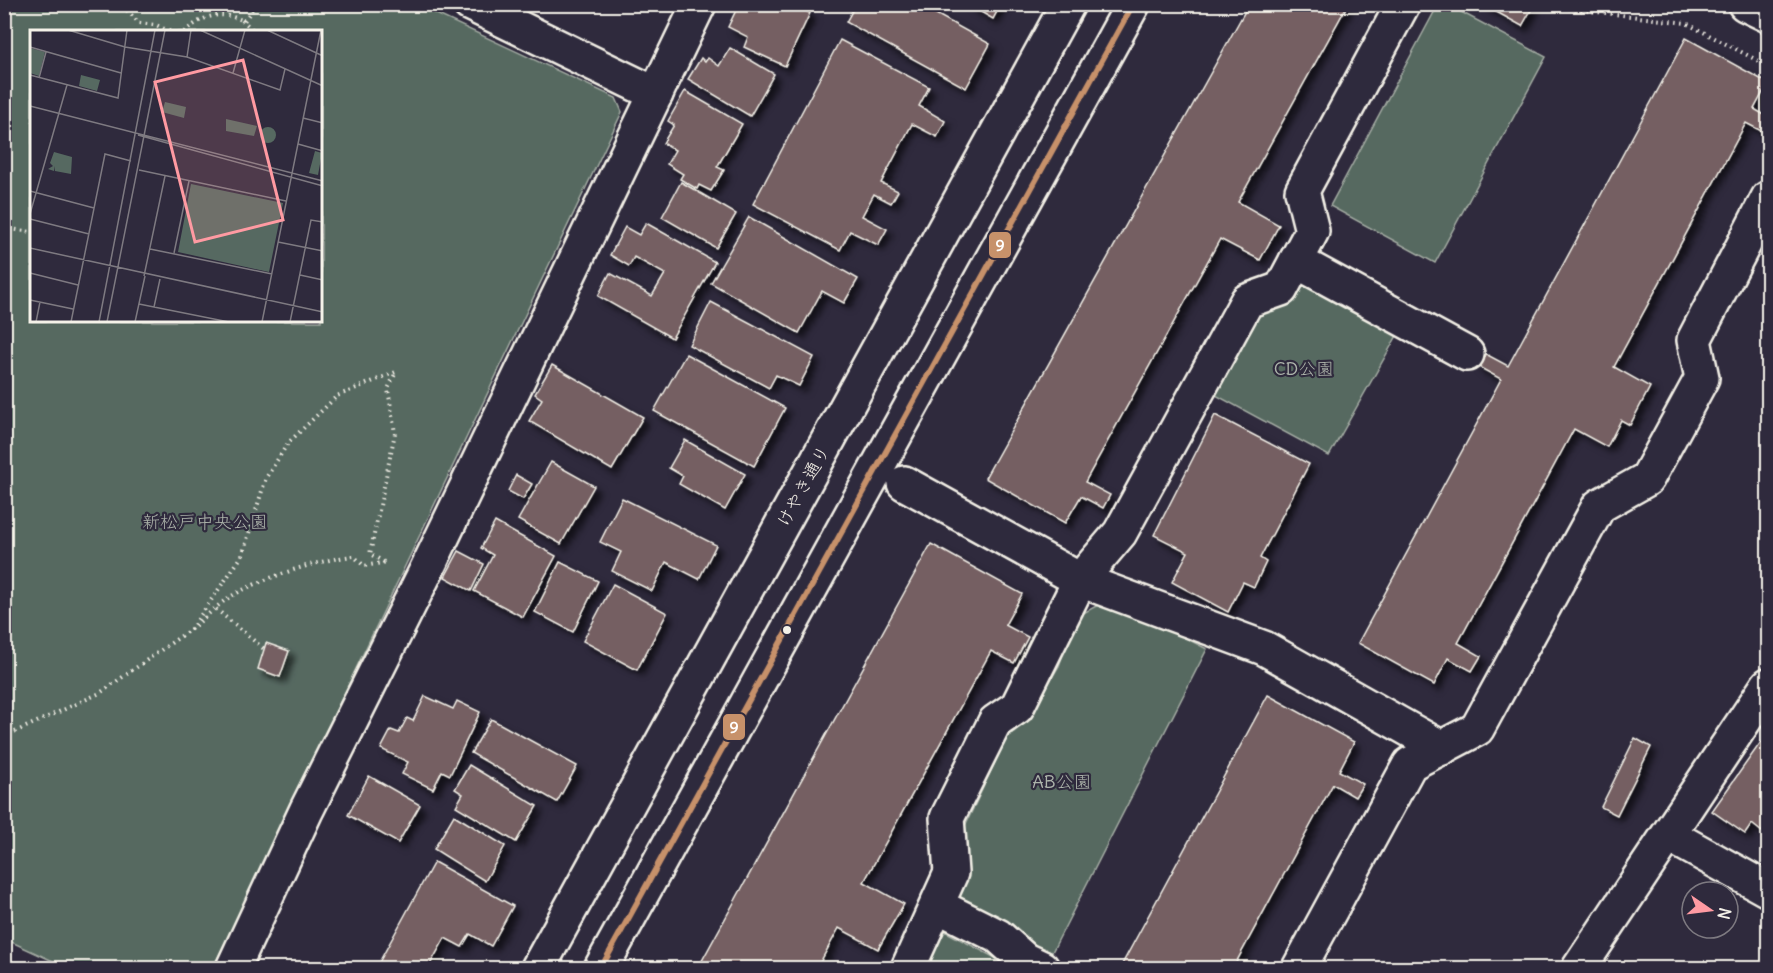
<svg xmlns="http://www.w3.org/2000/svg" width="1773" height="973" font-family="Delius,'Klee One',sans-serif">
<defs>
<filter id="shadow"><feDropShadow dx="5.5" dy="5.5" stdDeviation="3" flood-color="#0009"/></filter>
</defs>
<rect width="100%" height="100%" fill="#2f2a3d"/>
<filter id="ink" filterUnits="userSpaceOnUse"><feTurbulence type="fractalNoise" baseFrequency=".0167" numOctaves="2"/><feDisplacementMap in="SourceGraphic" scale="12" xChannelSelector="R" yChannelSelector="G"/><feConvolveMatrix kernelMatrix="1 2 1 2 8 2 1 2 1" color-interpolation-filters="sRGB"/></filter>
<g filter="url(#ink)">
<g fill="#566961" stroke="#a5ada4" stroke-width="1.5" fill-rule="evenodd">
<path d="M 5,5 L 417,5 L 616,98 L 622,112 L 213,968 L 68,968 L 5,939 ZM 32,32 L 321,32 L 321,321 L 32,321 Z"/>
<polygon points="1438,5 1448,5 1546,57 1435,263 1330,206"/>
<polygon points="1305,283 1399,332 1329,456 1212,393 1258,313 1288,304"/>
<polygon points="1098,605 1168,629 1207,649 1051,954 1019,939 959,898 968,877 964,828 1006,739 1026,721 1059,666 1076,617"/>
<polygon points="937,927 1003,962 1012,968 918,968"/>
</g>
<g fill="#745f62" stroke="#f4f1e8" stroke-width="1.5" filter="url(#shadow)">
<polygon points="739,4 790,4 810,13 785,66 744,47 748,37 728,27"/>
<polygon points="856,4 918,4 990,44 966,88 846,22"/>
<polygon points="967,4 1001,4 993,19"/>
<polygon points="1249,4 1348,4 1238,202 1279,225 1260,260 1220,239 1085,482 1110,495 1103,508 1081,496 1065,523 985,478"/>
<polygon points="1482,4 1533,4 1534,5 1522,26"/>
<polygon points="1686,38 1768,83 1754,109 1768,117 1768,131 1767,134 1746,123 1614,367 1650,387 1630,425 1621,420 1607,447 1574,429 1458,643 1481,656 1472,671 1448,658 1434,685 1358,643 1501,379 1475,365 1482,352 1508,366"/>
<polygon points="840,40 929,87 919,106 945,121 937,137 912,124 881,183 898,191 891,203 874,194 862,216 887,229 878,245 850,231 840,250 753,204"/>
<polygon points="730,48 774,74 750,116 688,79 701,58 705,62 708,58 719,66"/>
<polygon points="685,91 742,124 717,167 724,170 711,191 699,185 697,189 680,179 683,174 667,164 675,150 663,143 674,125 668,121"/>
<polygon points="681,182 736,214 716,248 662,217"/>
<polygon points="749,217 858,279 844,303 822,291 799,333 711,283"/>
<polygon points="646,223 715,262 672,338 598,296 610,273 652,296 665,274 634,257 629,266 610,255 625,227 639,235"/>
<polygon points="711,302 814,357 799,386 776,375 769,388 689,345"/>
<polygon points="686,354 785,408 754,466 654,411"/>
<polygon points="552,365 643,417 612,470 529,421 542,399 535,394"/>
<polygon points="1215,415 1309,464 1260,558 1266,562 1254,587 1243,582 1228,612 1172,582 1188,552 1154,535"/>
<polygon points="685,440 745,474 725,510 679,484 683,476 669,468"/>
<polygon points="551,462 594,486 561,544 518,520"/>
<polygon points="516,475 532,484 523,499 508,491"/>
<polygon points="622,498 716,545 699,579 666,562 652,591 612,571 621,552 600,542"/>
<polygon points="495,522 556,556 523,617 474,591 493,555 481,548"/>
<polygon points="931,544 1022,594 1005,625 1028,637 1014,663 991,651 864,882 904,904 878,949 839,928 817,968 698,968"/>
<polygon points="459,551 484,564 471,591 445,577"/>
<polygon points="560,562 598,581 573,632 535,612"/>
<polygon points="613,584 667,613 637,670 583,641"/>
<polygon points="266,643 289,651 280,677 258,669"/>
<polygon points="1268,695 1354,742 1339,771 1363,784 1355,797 1333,784 1233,968 1120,968"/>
<polygon points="425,696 453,709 457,701 480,712 450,775 442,771 433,789 402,774 408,762 381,749 391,730 399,733 407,718 413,721"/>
<polygon points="491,719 577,766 557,802 471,753"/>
<polygon points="1635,738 1651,747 1617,815 1601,807"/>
<polygon points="1761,742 1768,747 1768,822 1762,832 1752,824 1745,834 1712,811"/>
<polygon points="469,765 537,806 516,842 456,806 463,794 455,789"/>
<polygon points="369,776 420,805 398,843 348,815"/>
<polygon points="454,815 505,846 485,881 434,849"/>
<polygon points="434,862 513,906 491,946 470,934 462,947 445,938 428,968 376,968"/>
</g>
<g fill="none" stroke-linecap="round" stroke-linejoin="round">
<defs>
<g id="minor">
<polyline points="470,4 656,94"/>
<polyline points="1745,4 1768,15"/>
<polyline points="1296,261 1467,354"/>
<polyline points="904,483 1080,580 1264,648 1442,748"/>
<polyline points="1669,835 1768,890"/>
<polyline points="938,906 998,936 1025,960 1042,968"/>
<polyline points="233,968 306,811 426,571 699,4"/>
<polyline points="538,968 1068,4"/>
<polyline points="601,968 1133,4"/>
<polyline points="908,968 951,873 947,818 995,722 1017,707 1080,580 1120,533 1247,301 1281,289 1312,231 1302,191 1403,4"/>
<polyline points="1299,968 1410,764 1477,729 1599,506 1647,479 1702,378 1694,340 1768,198"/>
<polyline points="1579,968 1768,685"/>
</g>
</defs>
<use href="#minor" stroke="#f4f1e8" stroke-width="38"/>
<g stroke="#f4f1e8" stroke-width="4" stroke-dasharray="1.5 4.5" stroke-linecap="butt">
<polyline points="1558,4 1565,8 1686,23 1768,66"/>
<polyline points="123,6 139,23 156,25 171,32"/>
<polyline points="242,20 255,32"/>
<path d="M 184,32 C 205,15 219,10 244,21 L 256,4"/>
<polyline points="4,228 32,232"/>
<path d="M 384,562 L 370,554 L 395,433 L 388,389 L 396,372 L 337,396 L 288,443 L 266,478 L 242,556 L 191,629 C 204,619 216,606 230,597 C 259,579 321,559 354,556 L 364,566 L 387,562"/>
<polyline points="216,609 264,649"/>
<polyline points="4,737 100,693 191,629"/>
</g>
<use href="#minor" stroke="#2f2a3d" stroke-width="33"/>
<defs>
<polyline id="bus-1" points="601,968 1133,4"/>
</defs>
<use href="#bus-1" stroke="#2f2a3d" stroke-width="10"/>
<use href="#bus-1" stroke="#c7916a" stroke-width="6"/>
</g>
</g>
<circle fill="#f4f1e8" stroke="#2f2a3d" stroke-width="2" cx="787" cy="630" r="5"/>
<g text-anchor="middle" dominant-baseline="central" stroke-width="4.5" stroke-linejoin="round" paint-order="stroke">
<g font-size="18" fill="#adb4ab" stroke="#2f2a3d">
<text x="1304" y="368">CD公園</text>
<text x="205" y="521">新松戸中央公園</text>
<text x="1062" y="781">AB公園</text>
</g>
<g font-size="18" fill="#f4f1e8" stroke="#2f2a3d">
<text transform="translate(803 486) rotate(-61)">けやき通り</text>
</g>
</g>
<g transform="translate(30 30)">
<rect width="292" height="292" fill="#2f2a3d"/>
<path d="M 0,18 L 15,22 L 9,46 L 0,43 ZM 51,45 L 70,50 L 67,61 L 49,56 ZM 135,72 L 156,77 L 154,88 L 132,82 ZM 196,89 L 227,96 L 224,106 L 196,101 ZM230 105a8 8 0 1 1 16 0a8 8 0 1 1-16 0ZM 285,121 L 292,123 L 288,145 L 279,143 ZM 24,122 L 42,127 L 41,144 L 25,141 L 25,136 L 24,141 L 18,139 L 23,136 L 20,133 ZM 161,154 L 253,173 L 239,242 L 148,222 Z" fill="#566961"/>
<path fill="none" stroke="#7e7a81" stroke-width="1.5" d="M 38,0 L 95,17 L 157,27 L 250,60 L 255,39M 170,0 L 293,56M 237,0 L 293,26M 0,17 L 91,43M 157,27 L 161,0M 203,43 L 215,0M 0,45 L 88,68 L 97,0M 9,48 L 16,22M 0,76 L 293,151M 273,88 L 293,93M 108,105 L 293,156M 268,114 L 293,121M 109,140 L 256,171M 0,161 L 64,178M 0,184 L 37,55M 0,189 L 59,204M 248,212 L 293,221M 0,218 L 293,282M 120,219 L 242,244M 144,223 L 159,151M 0,243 L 48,255M 270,245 L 293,250M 114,246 L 135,146M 0,270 L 43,279M 109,274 L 199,292M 124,277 L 130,249M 6,292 L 10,272M 41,292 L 75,124 L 101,131M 69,292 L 125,0M 77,292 L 135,0M 105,292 L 115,246M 232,292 L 291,0M 260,292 L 281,190 L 293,192"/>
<path fill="#ff9aa2" fill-opacity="0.15" stroke="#ff9aa2" stroke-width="3" d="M 213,30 L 253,190 L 165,212 L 125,52 Z"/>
<rect width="292" height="292" fill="none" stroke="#f4f1e8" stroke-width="3"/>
</g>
<g stroke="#2f2a3d" stroke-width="2">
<rect x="988" y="231" width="24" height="28" rx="6" fill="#c7916a"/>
<rect x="722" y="713" width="24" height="28" rx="6" fill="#c7916a"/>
</g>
<g font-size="16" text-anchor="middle" font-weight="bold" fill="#fff">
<text x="1000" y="251">9</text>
<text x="734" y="733">9</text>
</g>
<rect width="1773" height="973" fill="none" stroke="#2f2a3d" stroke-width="24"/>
<rect x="12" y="12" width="1749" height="949" fill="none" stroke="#f4f1e8" stroke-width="2" filter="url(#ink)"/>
<g transform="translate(1710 910) rotate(104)"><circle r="28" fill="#2f2a3d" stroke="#7e7a81" stroke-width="1.5"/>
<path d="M0-4.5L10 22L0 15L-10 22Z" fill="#ff9aa2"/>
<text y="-9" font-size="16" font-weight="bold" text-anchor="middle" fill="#f4f1e8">N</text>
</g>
</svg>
